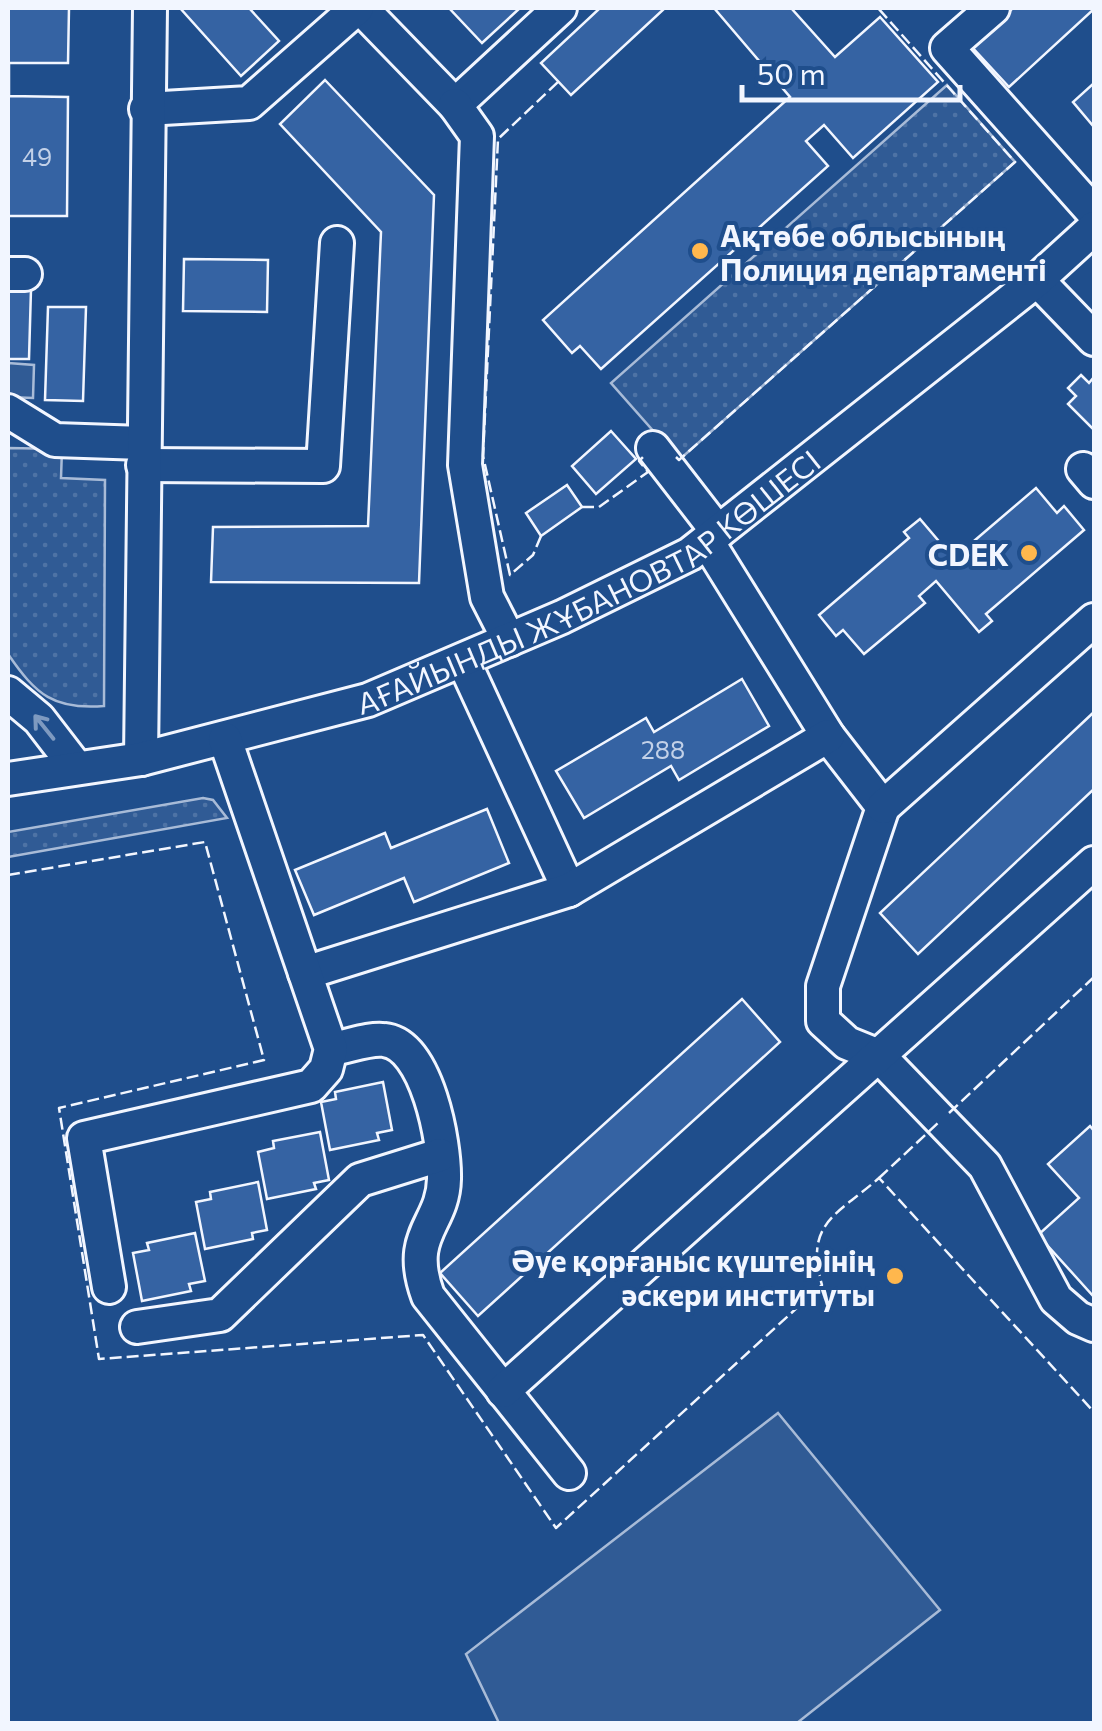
<svg xmlns="http://www.w3.org/2000/svg" width="1102" height="1731" font-family="Commissioner,sans-serif">
<defs>
<pattern id="grass-dots" width="8" height="8" patternUnits="userSpaceOnUse" patternTransform="scale(2.5)"><rect width="8" height="8" fill="#305b95"/><path d="M2 2h.1M6 6h.1" fill="none" stroke="#4e73a5" stroke-width="1.8" stroke-linecap="round"/></pattern>
</defs>
<rect width="100%" height="100%" fill="#1f4e8c"/>
<g fill="url(#grass-dots)" stroke="#a8bbd7" stroke-width="2.5">
<polygon points="947,85 1015,162 679,460 611,383"/>
<path d="M 8,448 L 62,449 L 61,478 L 105,480 L 104,706 C 54,710 36,695 8,654 Z"/>
<polygon points="203,798 213,800 227,818 8,857 8,832"/>
</g>
<g fill="#305b95" stroke="#a8bbd7" stroke-width="2.5">
<polygon points="8,363 34,365 33,398 8,397"/>
<polygon points="778,1413 940,1610 797,1723 499,1723 466,1654"/>
</g>
<g fill="#3563a3" stroke="#f2f6ff" stroke-width="2.5">
<polygon points="8,8 69,8 68,63 9,63 9,96 68,97 67,216 8,216"/>
<polygon points="180,8 249,8 279,41 241,76"/>
<polygon points="449,8 520,8 482,43"/>
<polygon points="600,8 665,8 571,95 541,63"/>
<polygon points="714,8 791,8 835,57 880,17 938,82 853,158 824,125 806,141 828,166 601,369 580,346 572,353 543,320 790,97"/>
<polygon points="1013,8 1094,8 1094,9 1009,87 971,46"/>
<polygon points="325,80 434,195 419,583 211,582 213,527 368,526 381,232 280,124"/>
<polygon points="1094,83 1094,127 1073,102"/>
<polygon points="184,259 268,260 267,312 183,311"/>
<polygon points="8,289 31,289 29,359 8,359"/>
<polygon points="48,307 86,307 83,401 45,400"/>
<polygon points="1081,375 1089,383 1094,377 1094,430 1068,404 1076,396 1068,388"/>
<polygon points="611,431 636,459 596,494 572,466"/>
<polygon points="567,485 582,507 541,536 526,513"/>
<polygon points="1036,488 1057,513 1064,506 1084,530 986,614 992,621 979,632 936,581 919,596 925,603 864,654 843,630 836,636 819,615 909,538 904,532 920,519 960,566 980,549 974,541"/>
<polygon points="742,679 769,726 679,780 671,766 584,818 556,771 646,718 654,732"/>
<polygon points="1094,712 1094,789 918,954 880,913"/>
<polygon points="487,809 509,863 414,902 404,878 314,915 295,870 385,833 391,848"/>
<polygon points="742,999 780,1042 478,1316 440,1273"/>
<polygon points="383,1082 392,1130 377,1133 379,1140 330,1150 321,1102 336,1099 335,1092"/>
<polygon points="1090,1126 1094,1131 1094,1297 1038,1235 1079,1198 1048,1164"/>
<polygon points="320,1132 329,1180 314,1183 316,1189 267,1199 258,1152 274,1148 273,1141"/>
<polygon points="258,1182 267,1230 252,1233 253,1239 205,1249 196,1202 211,1199 210,1192"/>
<polygon points="195,1233 205,1281 189,1284 191,1291 142,1301 133,1253 149,1250 147,1243"/>
</g>
<g fill="none" stroke-linecap="round" stroke-linejoin="round">
<defs>
<g id="minor">
<polyline points="361,8 455,105 560,8"/>
<polyline points="993,8 947,48 1094,213"/>
<polyline points="455,105 477,136 465,465 487,597 509,640"/>
<polyline points="146,109 249,103 357,8"/>
<polyline points="8,274 25,274"/>
<polyline points="1037,280 1094,339"/>
<polyline points="8,411 55,440 143,443"/>
<polyline points="653,448 718,532"/>
<polyline points="143,465 323,466 337,243"/>
<polyline points="1083,469 1094,482"/>
<polyline points="707,541 828,736 883,807 823,986 823,1021 847,1043 879,1056 985,1166 1056,1299 1078,1318 1094,1325"/>
<polyline points="463,660 569,890"/>
<polyline points="8,693 39,719 76,767"/>
<polyline points="141,759 150,8"/>
<path id="s1" d="M 8,779 L 141,759 L 368,700 L 562,617 L 690,554 L 1037,280 L 1094,228"/>
<polyline points="883,807 1094,620"/>
<polyline points="305,973 569,890 828,736"/>
<path d="M 331,1049 C 347,1047 369,1038 384,1040 C 427,1044 445,1143 444,1179 C 443,1226 405,1233 428,1296 L 569,1473"/>
<polyline points="109,1287 84,1138 311,1086 326,1069 331,1049 225,739"/>
<polyline points="137,1327 220,1315 360,1180 440,1155"/>
<polyline points="503,1391 1094,863"/>
</g>
</defs>
<use href="#minor" stroke="#f2f6ff" stroke-width="38"/>
<use href="#minor" stroke="#1f4e8c" stroke-width="32"/>
<g stroke="#f2f6ff" stroke-width="2.5" stroke-dasharray="12 5" stroke-linecap="butt">
<polyline points="676,457 679,460 1015,162 878,8"/>
<polyline points="582,507 599,507 648,472 639,461 645,455"/>
<polyline points="541,536 533,555 510,575 483,456 498,139 558,82"/>
<path d="M 8,875 L 205,842 L 264,1060 L 59,1108 L 99,1359 L 423,1335 L 556,1528 L 822,1285 C 804,1223 837,1215 879,1178 L 1094,1412"/>
<polyline points="949,1113 1094,977"/>
<polyline points="879,1178 938,1123"/>
</g>
</g>
<defs><path id="oneway-shaft" d="M-6 0H5M1.5-3L5.5 0L1.5 3" fill="none" stroke-width="1.6" stroke-linecap="round" stroke-linejoin="round" transform="scale(2.5)"/></defs>
<use stroke="#7e9ac0" href="#oneway-shaft" transform="translate(44 727) rotate(-129)"/>
<g fill="#ffb74d" stroke="#1f4e8c" stroke-width="4">
<circle cx="700" cy="251" r="10"/>
<circle cx="1029" cy="553" r="10"/>
<circle cx="895" cy="1276" r="10"/>
</g>
<g text-anchor="middle" dominant-baseline="central" stroke-width="8" stroke-linejoin="round" paint-order="stroke">
<g font-size="25" fill="#c3d1e8">
<text x="37" y="156">49</text>
<text x="663" y="749">288</text>
</g>
<g font-size="30" font-weight="bold" fill="#f2f6ff" stroke="#1f4e8c" text-anchor="end">
<text x="720" y="234" text-anchor="start">Ақтөбе облысының<tspan x="720" dy="34">Полиция департаменті</tspan></text>
<text x="1009" y="553">CDEK</text>
<text x="875" y="1259">Әуе қорғаныс күштерінің<tspan x="875" dy="34">әскери институты</tspan></text>
</g>
<g font-size="30" fill="#f2f6ff" stroke="#1f4e8c">
<text stroke="none"><textPath href="#s1" startOffset="620">АҒАЙЫНДЫ ЖҰБАНОВТАР КӨШЕСІ</textPath></text>
</g>
</g>
<rect width="1102" height="1731" fill="none" stroke="#f2f6ff" stroke-width="20"/>
<path d="M742 85v15h218v-15" fill="none" stroke="#f2f6ff" stroke-width="5"/>
<text x="757" y="85" font-size="30" fill="#f2f6ff" stroke="#1f4e8c" stroke-width="8" paint-order="stroke">50 m</text>
</svg>
